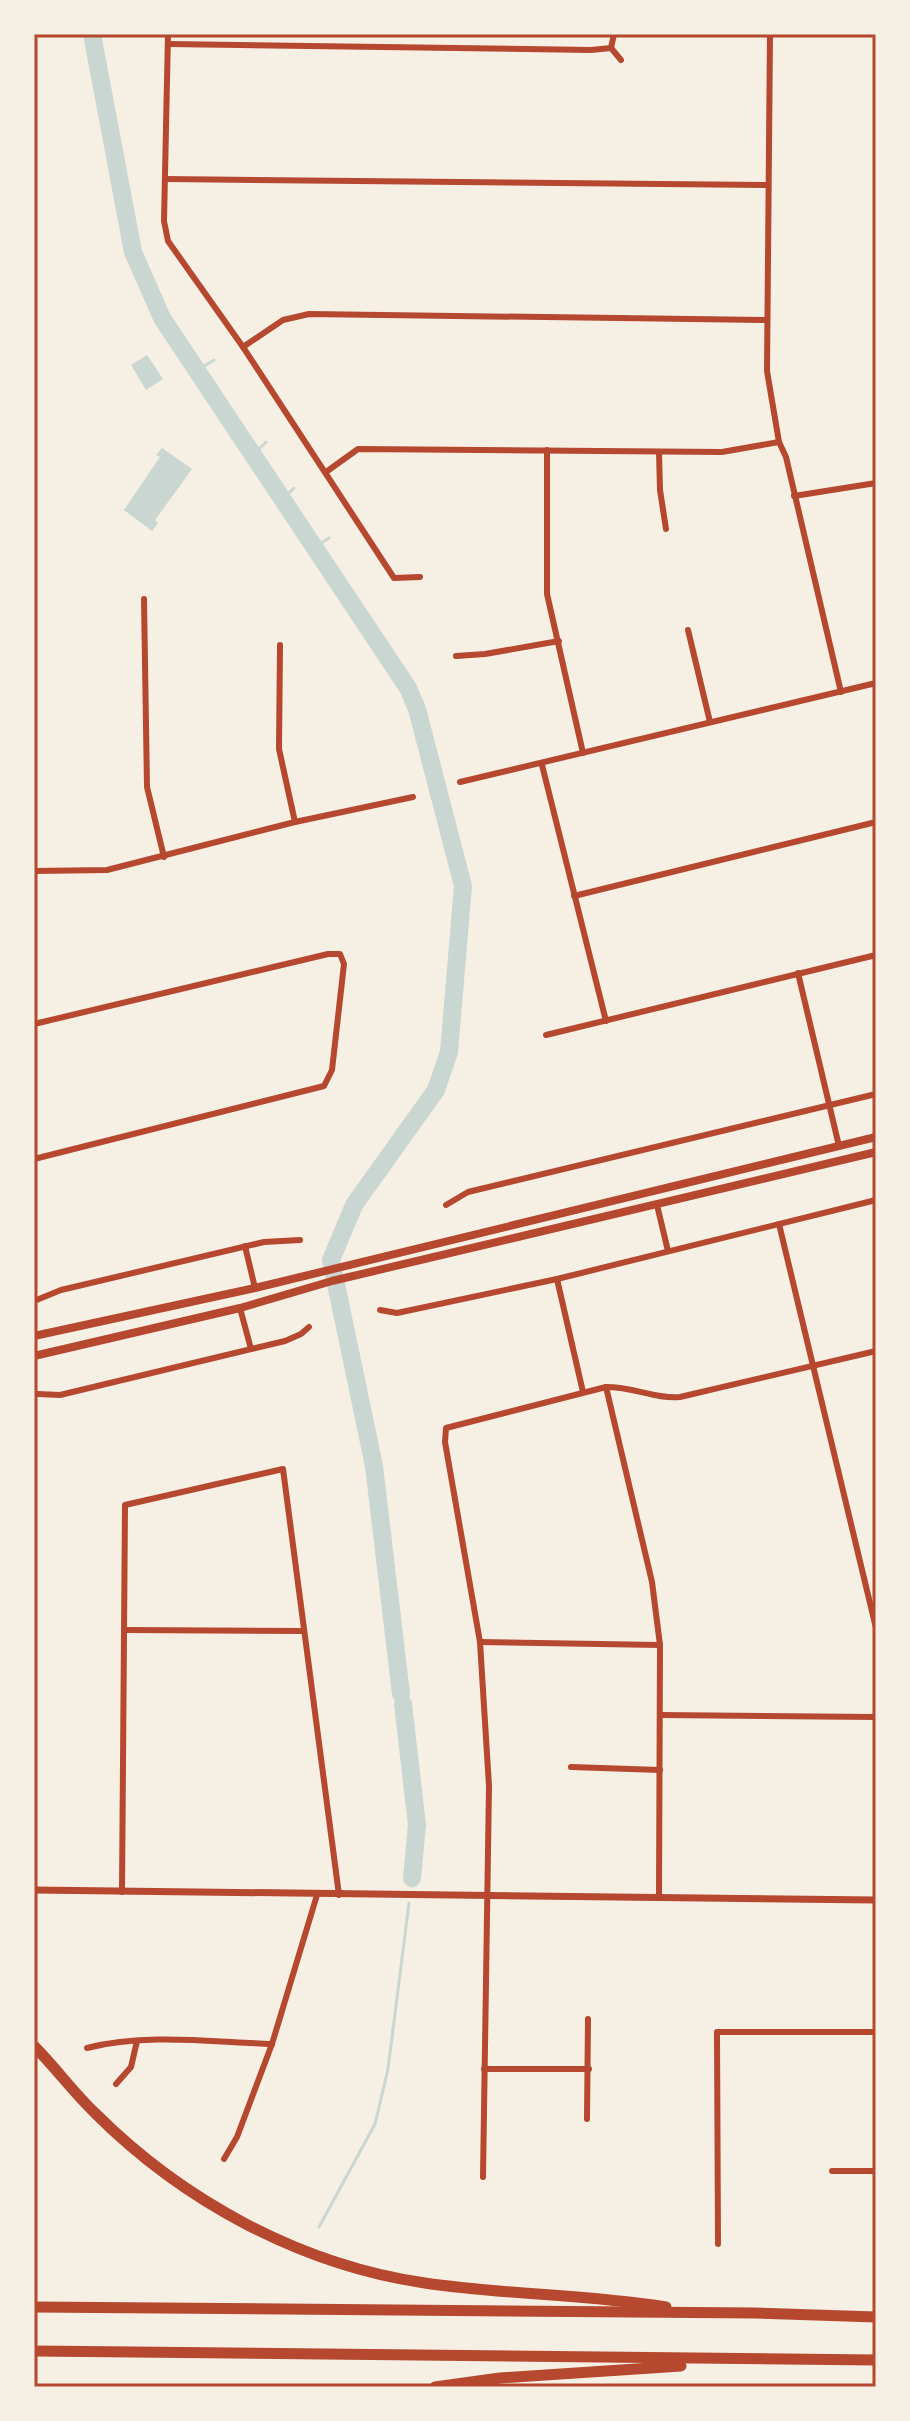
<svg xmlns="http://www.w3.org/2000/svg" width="910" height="2421" font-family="Lora,serif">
<rect width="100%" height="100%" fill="#f6efe4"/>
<g fill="#c9d6d2">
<polygon points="147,355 163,379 146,390 131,365"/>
<polygon points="162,448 192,469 155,520 158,523 152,531 124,510 160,457 156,455"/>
</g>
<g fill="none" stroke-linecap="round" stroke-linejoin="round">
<g stroke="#c9d6d2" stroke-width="3">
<polyline points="196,371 214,360"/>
<polyline points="232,438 244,443"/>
<polyline points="252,456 266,442"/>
<polyline points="282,500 294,488"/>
<polyline points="314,548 329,538"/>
<polyline points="411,1886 412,1878"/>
<polyline points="319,2227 375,2124 388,2069 409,1903"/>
</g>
<g stroke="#c9d6d2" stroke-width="18">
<polyline points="92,34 133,252 162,318 408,688 417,709 463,886 449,1052 436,1090 354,1205 331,1260 374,1466 401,1694"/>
<polyline points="403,1704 417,1825 412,1878"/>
</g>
<g stroke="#b5482f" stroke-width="6">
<polyline points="168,34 164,221 168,241 243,347 394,578 420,577"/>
<polyline points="770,34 767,371 779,442 786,457 841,692"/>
<polyline points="168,44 591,50 611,48 614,34"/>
<polyline points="611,48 621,60"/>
<polyline points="166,179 768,185"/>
<polyline points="243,347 283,320 309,314 766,320"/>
<polyline points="547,450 547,594 583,753"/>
<polyline points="659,452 660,490 666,529"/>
<polyline points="326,472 358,449 722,452 779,442"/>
<polyline points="794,496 876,483"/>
<polyline points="144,599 147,787 164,857"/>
<polyline points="688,630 710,722"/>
<polyline points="280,645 279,749 295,822"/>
<polyline points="456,656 485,654 559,641"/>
<polyline points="542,765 606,1021"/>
<polyline points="460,782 876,683"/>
<polyline points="34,871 107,870 295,822 413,797"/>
<polyline points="574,896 876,822"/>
<polyline points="798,973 839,1146"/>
<polyline points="34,1024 328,954 340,954 344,964 332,1070 324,1086 34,1159"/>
<polyline points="546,1035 876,955"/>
<polyline points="446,1205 468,1192 876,1094"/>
<polyline points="657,1205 668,1251"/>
<polyline points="779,1224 876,1628"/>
<polyline points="245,1246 255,1288"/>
<polyline points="557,1279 583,1392"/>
<polyline points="34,1301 61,1290 264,1242 300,1240"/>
<polyline points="240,1308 251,1349"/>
<polyline points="380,1310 397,1313 557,1279 876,1200"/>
<polyline points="606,1387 652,1582 660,1645 659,1898"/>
<polyline points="38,1394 60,1395 285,1341 301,1334 309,1327"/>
<polyline points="125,1630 304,1631"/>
<polyline points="480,1642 660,1645"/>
<polyline points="660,1715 876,1717"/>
<polyline points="571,1767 660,1770"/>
<polyline points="122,1892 125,1505 283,1469 339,1895"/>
<path d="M 87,2048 C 145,2033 212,2042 272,2044"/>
<polyline points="484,2069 589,2069"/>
<polyline points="116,2084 131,2067 137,2041"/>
<polyline points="587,2119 588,2019"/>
<polyline points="224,2159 237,2137 272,2044 317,1895"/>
<polyline points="832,2171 876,2171"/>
<path d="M 483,2177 L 489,1786 L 480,1642 L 445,1442 L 446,1428 L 606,1387 C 635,1387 654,1399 680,1397 L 876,1351"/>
<polyline points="718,2244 717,2032 876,2032"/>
</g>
<polyline stroke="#b5482f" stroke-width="7" points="34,1890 876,1900"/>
<g stroke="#b5482f" stroke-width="8">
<polyline points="34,1336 255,1288 876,1137"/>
<polyline points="34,1356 240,1308 332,1281 876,1152"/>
</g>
<g stroke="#b5482f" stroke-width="11">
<path d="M 34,2046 C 55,2067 73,2092 95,2113 C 183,2201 301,2265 425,2283 C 505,2295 586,2294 666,2307"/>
<polyline points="34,2307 755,2313 876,2317"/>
<polyline points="34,2351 876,2360"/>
<polyline points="435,2387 500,2378 681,2366"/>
</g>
</g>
<rect width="910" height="2421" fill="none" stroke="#f6efe4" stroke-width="72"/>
<rect x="36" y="36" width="838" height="2349" fill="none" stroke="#b5482f" stroke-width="3"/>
</svg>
